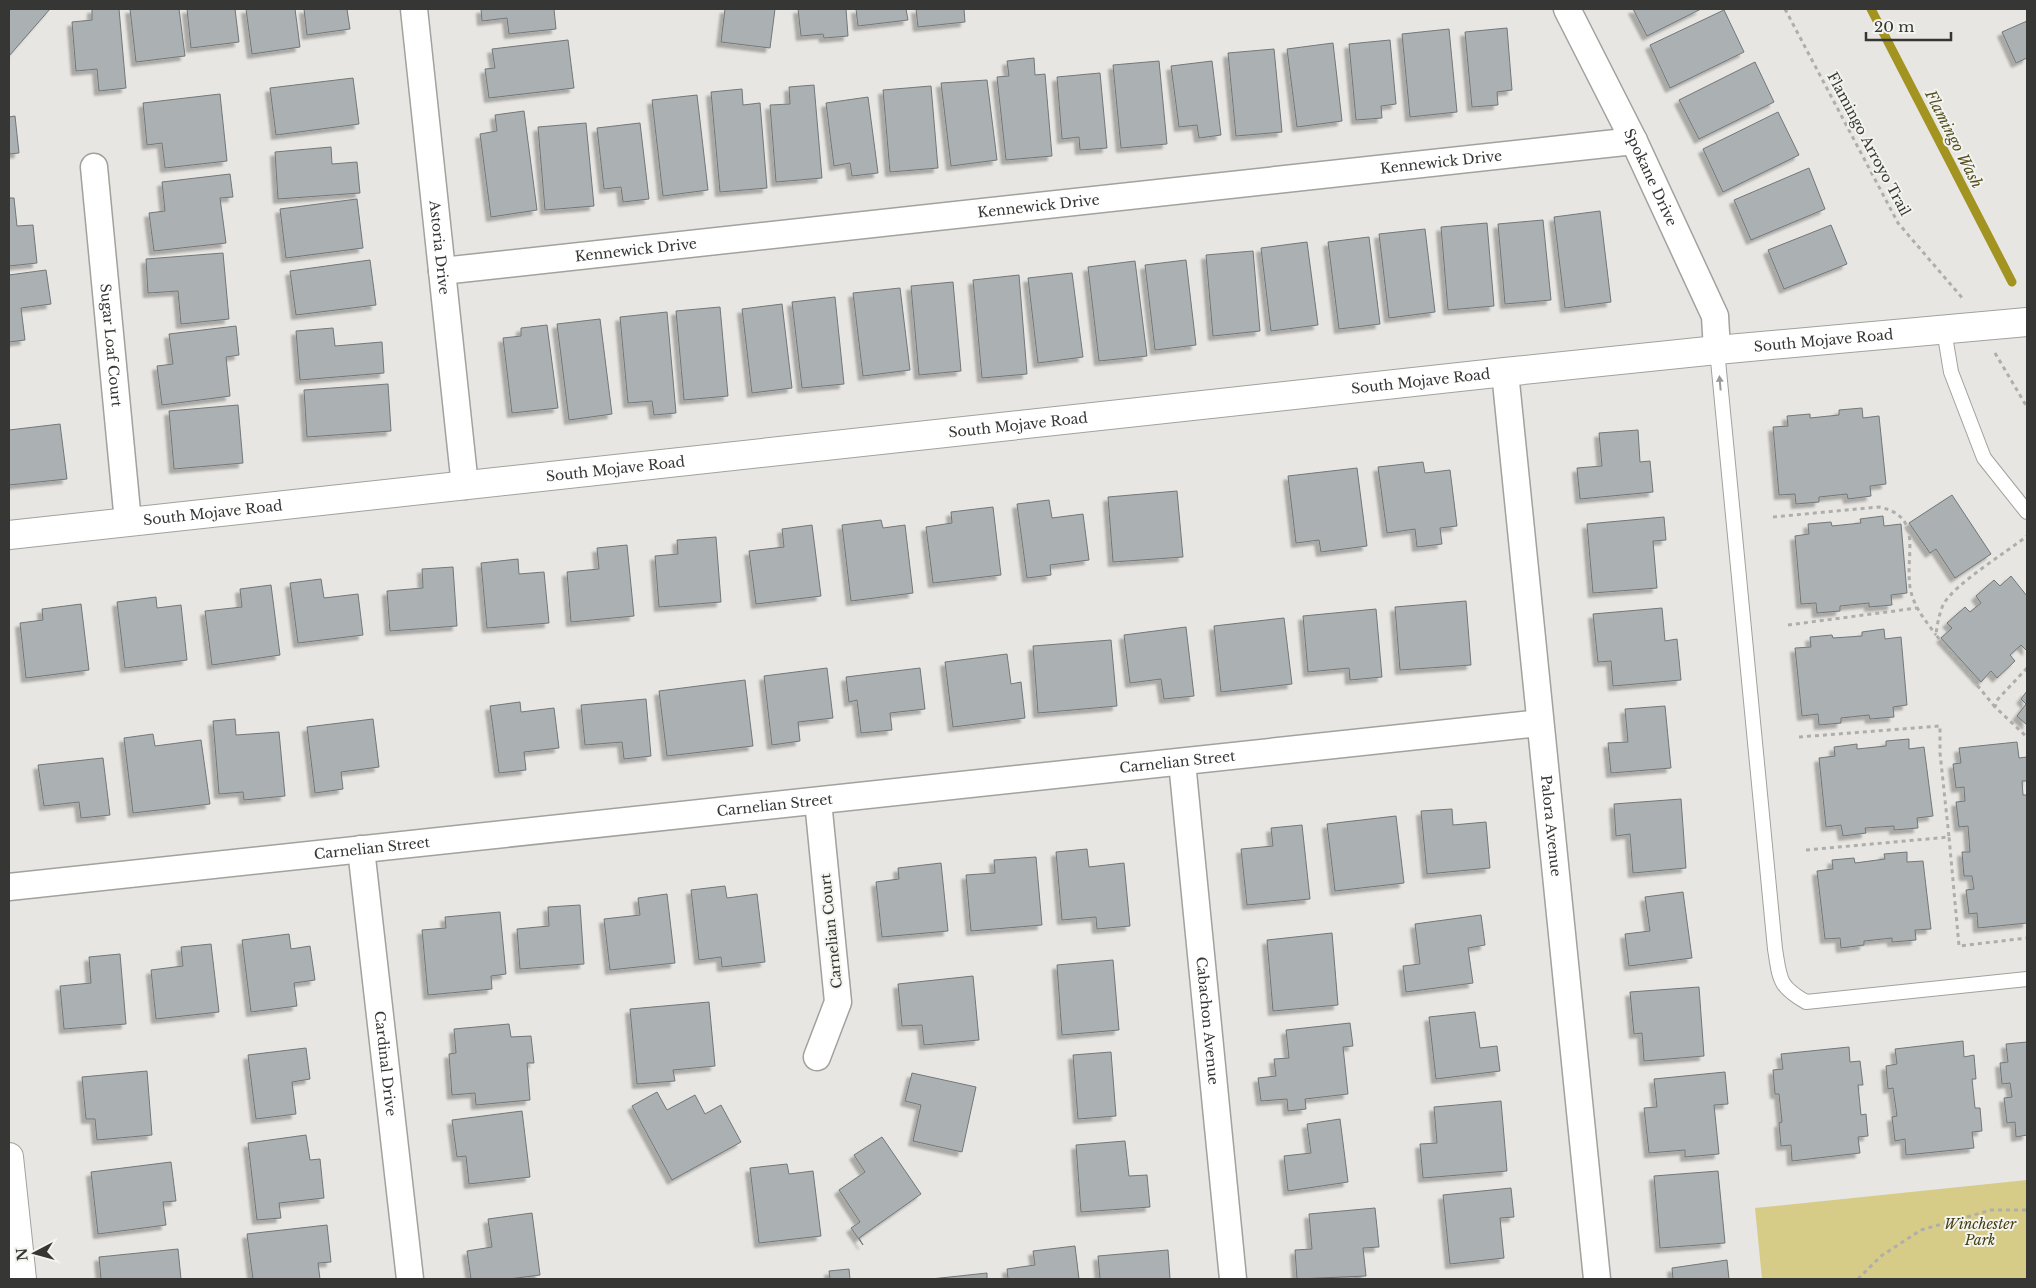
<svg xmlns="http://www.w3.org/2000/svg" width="2036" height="1288" font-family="'Libre Baskerville',serif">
<defs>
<filter id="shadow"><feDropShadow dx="-4.5" dy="4.5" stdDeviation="1" flood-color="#0004"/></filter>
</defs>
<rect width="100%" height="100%" fill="#e7e6e2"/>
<polygon fill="#d6cc87" points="2027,1180 2027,1279 1762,1279 1755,1208"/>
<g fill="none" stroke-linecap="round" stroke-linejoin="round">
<polyline stroke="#a39321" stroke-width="9" points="1871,9 2012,282"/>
</g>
<g fill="#abb0b2" stroke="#727779" filter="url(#shadow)">
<polygon points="9,9 50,9 9,56"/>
<polygon points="92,9 119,9 126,88 99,91 97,69 76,71 72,22 92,20"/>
<polygon points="130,9 179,9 185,56 136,62"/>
<polygon points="187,9 235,9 239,42 191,48"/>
<polygon points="246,9 295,9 300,47 252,54"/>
<polygon points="304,9 347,9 350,29 307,35"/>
<polygon points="481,9 554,9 556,29 509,34 507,18 482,21"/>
<polygon points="725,9 775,9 770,48 721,42"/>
<polygon points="798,9 846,9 848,36 824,38 823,34 801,36"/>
<polygon points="856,9 906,9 908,20 858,26"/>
<polygon points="916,9 964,9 965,22 918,27"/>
<polygon points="1633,9 1701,9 1647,36"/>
<polygon points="1724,10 1744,52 1670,88 1650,45"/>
<polygon points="2027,21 2027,58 2016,63 2002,32"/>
<polygon points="1507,28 1512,90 1497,92 1498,105 1472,107 1465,32"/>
<polygon points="1449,29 1457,112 1410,117 1402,34"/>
<polygon points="568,40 574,88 489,98 485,69 495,68 492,49"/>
<polygon points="1390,40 1396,104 1381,106 1382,118 1356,120 1349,44"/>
<polygon points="1333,43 1342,121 1297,127 1287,49"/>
<polygon points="1274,49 1282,132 1236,136 1228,53"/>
<polygon points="1034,58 1035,75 1045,74 1052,156 1006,160 997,77 1009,76 1007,61"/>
<polygon points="1159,61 1167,144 1121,148 1113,65"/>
<polygon points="1212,61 1221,135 1199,138 1197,125 1179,127 1171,66"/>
<polygon points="1755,62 1774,102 1699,139 1679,100"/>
<polygon points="1100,73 1107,148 1080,150 1079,137 1062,139 1057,77"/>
<polygon points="353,78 359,124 276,135 270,88"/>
<polygon points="987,80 997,160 951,166 941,83"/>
<polygon points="814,85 822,178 776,182 770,105 790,104 789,87"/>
<polygon points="931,86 938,168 890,172 883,90"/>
<polygon points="742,89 743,105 760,103 767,188 720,192 711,92"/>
<polygon points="220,94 227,161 165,168 162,143 147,145 143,103"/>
<polygon points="697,95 708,190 663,196 652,100"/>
<polygon points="868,97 878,173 852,176 850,163 834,166 826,103"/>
<polygon points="524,111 537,210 491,217 480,134 497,131 495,115"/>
<polygon points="1778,112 1799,155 1723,192 1703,149"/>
<polygon points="15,116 19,153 9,154 9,117"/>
<polygon points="586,123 594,206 545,210 538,127"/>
<polygon points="640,123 649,199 623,202 621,187 604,189 597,128"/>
<polygon points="331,147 332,164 357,162 360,193 278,199 275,152"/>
<polygon points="1809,168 1825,209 1751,240 1734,200"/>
<polygon points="230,174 233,197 220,198 226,243 154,251 149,213 165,211 162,182"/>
<polygon points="9,198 14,198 17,226 33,225 37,263 9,266"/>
<polygon points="357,199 363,248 286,258 280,209"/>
<polygon points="1600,211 1611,302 1565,308 1554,217"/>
<polygon points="1543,220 1551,300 1505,304 1498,224"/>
<polygon points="1487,223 1494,306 1448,310 1441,227"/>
<polygon points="1831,225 1847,264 1784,289 1768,250"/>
<polygon points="1425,229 1435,312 1389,318 1379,234"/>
<polygon points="1369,237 1380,324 1339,329 1328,242"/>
<polygon points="1307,242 1318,325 1271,331 1261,248"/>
<polygon points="1253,251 1260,331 1213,336 1206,255"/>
<polygon points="223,253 229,319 181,324 178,291 148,293 146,259"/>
<polygon points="370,260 376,305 296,315 290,271"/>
<polygon points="1186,260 1196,345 1155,350 1145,265"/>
<polygon points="1135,261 1147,356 1099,361 1088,267"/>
<polygon points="46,270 51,304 21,308 25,340 9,342 9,275"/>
<polygon points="1072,273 1083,357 1038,363 1028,278"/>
<polygon points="1019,275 1027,374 982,378 973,280"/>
<polygon points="953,282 961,371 919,375 911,286"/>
<polygon points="900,288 910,370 863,376 853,293"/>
<polygon points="835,297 844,384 802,388 792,302"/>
<polygon points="782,304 792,388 752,393 742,309"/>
<polygon points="720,307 728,396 684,400 676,311"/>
<polygon points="667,312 676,413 654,415 652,401 628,403 620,317"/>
<polygon points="600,319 612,414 569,420 557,324"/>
<polygon points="547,325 558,408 512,413 503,338 521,336 521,328"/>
<polygon points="236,326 239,355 226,357 230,396 162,405 157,366 173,364 169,334"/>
<polygon points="333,328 335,346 382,342 384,373 300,380 296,331"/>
<polygon points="388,384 391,431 307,437 304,390"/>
<polygon points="238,405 243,463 174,469 169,411"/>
<polygon points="1862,408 1863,418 1879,416 1886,484 1870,486 1871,496 1848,499 1847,494 1819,497 1819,502 1796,504 1795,494 1779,495 1773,427 1788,426 1787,416 1810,414 1810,418 1839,415 1839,410"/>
<polygon points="60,424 67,479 9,485 9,430"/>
<polygon points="1638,430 1640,462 1650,461 1653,492 1580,499 1577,468 1602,466 1599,433"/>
<polygon points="1423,462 1425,473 1450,470 1457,526 1440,528 1442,544 1417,547 1415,529 1387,533 1378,467"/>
<polygon points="1357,468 1367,546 1321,552 1319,540 1296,543 1288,476"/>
<polygon points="1177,491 1183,557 1113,562 1108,497"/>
<polygon points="1952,495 1991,554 1955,578 1936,549 1930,553 1909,523"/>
<polygon points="1049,500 1052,518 1083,514 1089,560 1050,565 1051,575 1027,578 1017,504"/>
<polygon points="993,507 1001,575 933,583 926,527 952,523 951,512"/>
<polygon points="1883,516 1884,526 1901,524 1907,593 1891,595 1892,605 1869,607 1869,603 1840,606 1840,611 1817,613 1816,603 1801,604 1795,536 1809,534 1808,524 1831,522 1832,526 1861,523 1860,519"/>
<polygon points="1664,517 1666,540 1653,541 1657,588 1593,593 1587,524"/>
<polygon points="881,520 883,528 905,525 913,593 851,601 842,525"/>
<polygon points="812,525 821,596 756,604 749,551 784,547 782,529"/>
<polygon points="716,537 721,602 659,607 655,556 678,554 677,540"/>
<polygon points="627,545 634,616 571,622 567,572 599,569 597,548"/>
<polygon points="518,559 519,574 544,572 549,623 487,628 481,563"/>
<polygon points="453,567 457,626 390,631 387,591 423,588 422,569"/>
<polygon points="2011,576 2027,596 2027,651 2021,645 2010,655 2015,661 1997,678 1991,671 1981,682 1941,638 1952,628 1947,623 1965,607 1970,612 1981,603 1976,596 1994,580 2000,586"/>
<polygon points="321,579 324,598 358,594 363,635 298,643 290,583"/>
<polygon points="271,585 280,655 212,665 205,611 242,607 240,589"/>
<polygon points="156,597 157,608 181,605 187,660 125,668 117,602"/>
<polygon points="1466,601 1471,665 1400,670 1395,607"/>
<polygon points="81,604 89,670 26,678 20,623 43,620 42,609"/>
<polygon points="1662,608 1665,641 1677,639 1681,680 1613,686 1611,661 1598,662 1593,614"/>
<polygon points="1376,609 1382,677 1350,680 1349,668 1308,672 1303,616"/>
<polygon points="1284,618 1292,684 1221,692 1214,626"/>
<polygon points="1186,627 1194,696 1164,699 1161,679 1130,683 1124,635"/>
<polygon points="1884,629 1885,639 1901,637 1907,705 1893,707 1894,717 1870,719 1869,715 1841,718 1841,723 1819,725 1818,714 1802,716 1795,648 1811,647 1810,637 1832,635 1833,638 1862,636 1862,632"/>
<polygon points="1111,640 1117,706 1038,713 1033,646"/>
<polygon points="1007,654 1011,684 1021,682 1025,718 953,727 945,662"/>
<polygon points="827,668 833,718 798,722 800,741 772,745 764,676"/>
<polygon points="920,668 925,709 890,713 892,730 861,733 857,700 849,702 846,677"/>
<polygon points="745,680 753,746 667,756 659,691"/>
<polygon points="2027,691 2027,725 2017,716 2026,704 2021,699"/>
<polygon points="646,699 651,756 624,759 622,742 585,745 581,705"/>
<polygon points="520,702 521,712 554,708 559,748 524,752 526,770 499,773 490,706"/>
<polygon points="1665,706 1671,768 1611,773 1608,743 1628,742 1625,709"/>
<polygon points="235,719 236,735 279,732 285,796 244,800 243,792 219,794 213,721"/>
<polygon points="373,719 379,767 341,772 343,789 315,793 307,727"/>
<polygon points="153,734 155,746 201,740 210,804 133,813 124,738"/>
<polygon points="1909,739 1909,749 1924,747 1933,816 1917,818 1918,828 1894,830 1894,826 1865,828 1866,833 1843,836 1841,825 1826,827 1819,758 1835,756 1834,747 1857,744 1857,749 1886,746 1886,741"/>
<polygon points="2017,742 2019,758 2027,757 2027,781 2022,781 2023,795 2027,795 2027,923 1978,928 1977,913 1969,914 1966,890 1974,889 1972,876 1964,876 1962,852 1970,852 1968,826 1959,827 1956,802 1965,801 1964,787 1956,788 1953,764 1961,763 1959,748"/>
<polygon points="103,758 110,815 81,818 79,802 44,806 38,765"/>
<polygon points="1681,799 1686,868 1633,873 1630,834 1616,836 1614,804"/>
<polygon points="1452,809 1453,825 1486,822 1490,868 1427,874 1421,811"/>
<polygon points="1396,816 1404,883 1335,891 1327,824"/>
<polygon points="1302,825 1310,899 1247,905 1241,849 1273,846 1271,828"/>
<polygon points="1087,849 1089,867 1124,863 1130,926 1097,929 1096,917 1062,920 1056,852"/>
<polygon points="1907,852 1907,862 1923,861 1931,929 1915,930 1916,940 1892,942 1892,938 1864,941 1864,945 1841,948 1840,938 1825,939 1817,871 1833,869 1832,860 1854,858 1855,863 1885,859 1884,854"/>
<polygon points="1036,857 1042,925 971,931 966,875 995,873 994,860"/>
<polygon points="941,863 948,931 882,937 876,882 899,879 898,868"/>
<polygon points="725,886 727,898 757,894 765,962 722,967 721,957 699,960 691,890"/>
<polygon points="1683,892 1692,958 1629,966 1625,934 1650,931 1645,897"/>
<polygon points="667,894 675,963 610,970 604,919 640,915 638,898"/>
<polygon points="580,905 584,964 520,969 517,929 549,926 548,907"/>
<polygon points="500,912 506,974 491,976 492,989 428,995 422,930 446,928 445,917"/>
<polygon points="1481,915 1485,945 1468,948 1473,983 1406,992 1403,966 1420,964 1415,924"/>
<polygon points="1332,933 1338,1005 1273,1011 1267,940"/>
<polygon points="289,934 291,949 310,946 315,980 294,983 297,1006 251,1012 242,940"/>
<polygon points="211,944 219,1012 156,1019 151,970 183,966 181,947"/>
<polygon points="120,954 126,1024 64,1029 60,986 91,983 89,957"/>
<polygon points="1113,960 1119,1030 1062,1035 1057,965"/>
<polygon points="973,976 979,1040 924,1045 922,1025 902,1026 898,984"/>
<polygon points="1699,987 1704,1056 1644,1061 1642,1033 1634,1034 1630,992"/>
<polygon points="709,1002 715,1066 673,1070 675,1081 637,1084 630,1009"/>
<polygon points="1475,1012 1480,1048 1497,1046 1500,1071 1436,1079 1429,1017"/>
<polygon points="1350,1023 1353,1046 1343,1047 1348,1094 1305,1099 1306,1109 1288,1111 1287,1099 1261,1101 1258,1078 1276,1076 1274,1059 1289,1058 1286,1030"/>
<polygon points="509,1024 511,1037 531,1036 534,1063 527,1063 530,1100 476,1105 475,1093 452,1095 449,1054 456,1053 454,1029"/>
<polygon points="1963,1041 1964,1057 1974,1055 1976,1079 1972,1079 1975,1108 1980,1108 1982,1131 1972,1132 1974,1148 1906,1155 1905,1139 1895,1141 1892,1117 1897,1116 1893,1088 1888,1089 1886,1066 1897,1064 1895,1049"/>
<polygon points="2027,1042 2027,1135 2016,1137 2015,1122 2007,1123 2004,1098 2012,1097 2010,1083 2002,1084 2000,1063 2008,1062 2006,1044"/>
<polygon points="1849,1047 1850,1062 1860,1061 1863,1085 1858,1085 1861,1115 1866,1114 1868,1136 1858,1137 1860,1153 1792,1161 1791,1145 1781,1146 1779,1123 1782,1122 1779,1094 1775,1094 1773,1070 1783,1069 1781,1054"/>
<polygon points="306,1048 310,1079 292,1082 296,1114 256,1119 248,1055"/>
<polygon points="1111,1052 1116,1116 1078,1119 1073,1055"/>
<polygon points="147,1071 152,1135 97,1140 95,1119 86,1119 82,1077"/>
<polygon points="1725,1072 1728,1104 1714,1105 1719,1154 1685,1157 1685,1150 1649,1153 1644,1108 1657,1107 1654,1079"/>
<polygon points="912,1073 976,1087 962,1152 913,1141 921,1105 905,1101"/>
<polygon points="657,1092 667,1110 695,1095 705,1114 721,1105 741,1142 672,1180 632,1106"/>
<polygon points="1501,1101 1507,1171 1423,1178 1420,1144 1437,1143 1434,1107"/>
<polygon points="522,1111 530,1177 469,1184 466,1156 457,1157 452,1120"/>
<polygon points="1340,1119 1348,1182 1288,1191 1284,1156 1311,1153 1307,1124"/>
<polygon points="306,1135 310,1160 320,1159 324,1198 279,1203 281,1218 257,1220 248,1143"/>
<polygon points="882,1137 921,1194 859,1238 863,1245 851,1228 860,1222 839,1190 865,1172 854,1155"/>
<polygon points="1125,1141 1129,1176 1147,1175 1150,1207 1081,1212 1076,1145"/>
<polygon points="171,1162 176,1201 163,1202 166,1225 98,1234 91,1172"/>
<polygon points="787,1164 789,1174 813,1171 821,1236 759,1243 750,1168"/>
<polygon points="1718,1171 1725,1243 1660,1248 1654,1176"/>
<polygon points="1511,1188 1514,1217 1500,1218 1504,1258 1450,1264 1443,1195"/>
<polygon points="1375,1208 1379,1247 1363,1248 1366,1276 1297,1279 1295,1250 1312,1249 1309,1214"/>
<polygon points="532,1213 540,1275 509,1279 471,1279 467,1251 492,1247 488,1219"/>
<polygon points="327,1225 331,1262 318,1263 320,1279 253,1279 247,1234"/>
<polygon points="1075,1246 1079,1279 1008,1279 1007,1269 1035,1265 1033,1251"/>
<polygon points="178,1249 181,1279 101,1279 99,1257"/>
<polygon points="1168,1250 1170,1279 1100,1279 1098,1256"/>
<polygon points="1727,1260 1729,1279 1673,1279 1672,1268"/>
<polygon points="849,1269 850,1279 830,1279 829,1271"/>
<polygon points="987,1273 987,1279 931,1279"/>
</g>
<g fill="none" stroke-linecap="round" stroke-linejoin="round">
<defs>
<g id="lane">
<polyline points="1944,330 1951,372 1984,458 2027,512"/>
<path d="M 1717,350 L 1775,949 C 1780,979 1778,986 1806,1002 L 2027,979"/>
</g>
<g id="street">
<path id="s1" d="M 414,9 L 465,486"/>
<path id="s2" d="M 1567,9 L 1634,141 L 1715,316 L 1717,350"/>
<path id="s3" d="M 94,167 L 128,522"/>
<path id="s4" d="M 442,271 L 1634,141"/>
<path id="s5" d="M 1505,372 L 1597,1279"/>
<path id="s6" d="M 1182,762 L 1233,1279"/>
<path id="s7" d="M 361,849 L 410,1279"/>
<path id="s8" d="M 9,887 L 1540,723"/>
<polyline points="817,1057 838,1002 818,801"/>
</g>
<g id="secondary">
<path id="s9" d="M 9,535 L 1505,372 L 1717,350 L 2027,322"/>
<polyline points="9,1157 22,1279"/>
</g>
</defs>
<use href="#lane" stroke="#a2a19d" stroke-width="16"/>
<use href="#street" stroke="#a2a19d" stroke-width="29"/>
<use href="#secondary" stroke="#a2a19d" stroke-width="30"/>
<g stroke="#afaeab" stroke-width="3" stroke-dasharray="4 4" stroke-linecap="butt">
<polyline points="1785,9 1898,223 1964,300"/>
<polyline points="1995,353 2027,407"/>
<path d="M 1773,517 L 1879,507 C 1924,516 1905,554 1910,587 C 1913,606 1925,620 1936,635"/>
<polyline points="1788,625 1917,608"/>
<polyline points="2027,668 1998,699 1995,707 2027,737"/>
<path d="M 1995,707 L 1936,635 C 1937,625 1939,615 1943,605 C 1954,584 2007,552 2027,536"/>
<polyline points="1799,737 1940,726 1940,753 1949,837"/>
<polyline points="1806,850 1949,837 1959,946 2027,938"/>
<polyline points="1858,1279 1881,1256 1921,1230 1991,1210 2027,1210"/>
</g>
<use href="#lane" stroke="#fff" stroke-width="14"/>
<use href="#street" stroke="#fff" stroke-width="26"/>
<use href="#secondary" stroke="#fff" stroke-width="28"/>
</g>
<defs><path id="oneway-solid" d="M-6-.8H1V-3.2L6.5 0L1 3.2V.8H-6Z" transform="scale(1.25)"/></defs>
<use fill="#9a9a9a" href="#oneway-solid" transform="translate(1720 383) rotate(-95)"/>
<g text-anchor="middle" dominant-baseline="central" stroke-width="4" stroke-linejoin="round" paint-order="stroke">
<g font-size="14" fill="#363634" stroke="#f4f4ef">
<text transform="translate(1869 144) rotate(62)">Flamingo Arroyo Trail</text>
<text stroke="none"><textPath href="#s4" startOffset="1005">Kennewick Drive</textPath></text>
<text stroke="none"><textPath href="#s2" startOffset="188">Spokane Drive</textPath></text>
<text stroke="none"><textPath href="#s4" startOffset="600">Kennewick Drive</textPath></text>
<text stroke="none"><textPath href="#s1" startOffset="240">Astoria Drive</textPath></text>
<text stroke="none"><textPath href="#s4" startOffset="195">Kennewick Drive</textPath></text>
<text stroke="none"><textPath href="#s9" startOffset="1825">South Mojave Road</textPath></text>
<text stroke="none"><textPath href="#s3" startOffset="179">Sugar Loaf Court</textPath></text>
<text stroke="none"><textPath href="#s9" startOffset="1420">South Mojave Road</textPath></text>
<text stroke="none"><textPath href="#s9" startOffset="1015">South Mojave Road</textPath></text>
<text stroke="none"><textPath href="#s9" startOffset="610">South Mojave Road</textPath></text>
<text stroke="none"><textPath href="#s9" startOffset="205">South Mojave Road</textPath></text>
<text stroke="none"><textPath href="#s8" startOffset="1175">Carnelian Street</textPath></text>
<text stroke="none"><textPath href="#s8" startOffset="770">Carnelian Street</textPath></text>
<text stroke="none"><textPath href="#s5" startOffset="456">Palora Avenue</textPath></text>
<text stroke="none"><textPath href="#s8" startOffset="365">Carnelian Street</textPath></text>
<text transform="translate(831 931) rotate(-96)">Carnelian Court</text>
<text stroke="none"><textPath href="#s6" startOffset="260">Cabachon Avenue</textPath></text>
<text stroke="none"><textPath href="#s7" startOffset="216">Cardinal Drive</textPath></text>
</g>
<g font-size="14" font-style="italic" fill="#463f13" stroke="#f4f4ef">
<text x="1980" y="1224">Winchester<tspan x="1980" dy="16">Park</tspan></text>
</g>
<g font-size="15" font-style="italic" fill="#544e22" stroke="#f4f4ef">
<text transform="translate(1954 139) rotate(63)">Flamingo Wash</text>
</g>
</g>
<rect width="2036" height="1288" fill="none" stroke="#363634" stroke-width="20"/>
<g transform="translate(35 1253) rotate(264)" stroke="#f4f4ef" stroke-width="4" paint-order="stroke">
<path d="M0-4L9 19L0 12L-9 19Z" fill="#363634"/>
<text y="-8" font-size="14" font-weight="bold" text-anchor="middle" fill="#363634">N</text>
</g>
<path d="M1866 32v8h85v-8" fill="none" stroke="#363634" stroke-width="2.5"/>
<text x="1874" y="32" font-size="15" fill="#363634" stroke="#f4f4ef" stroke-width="4" paint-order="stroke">20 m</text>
</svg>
